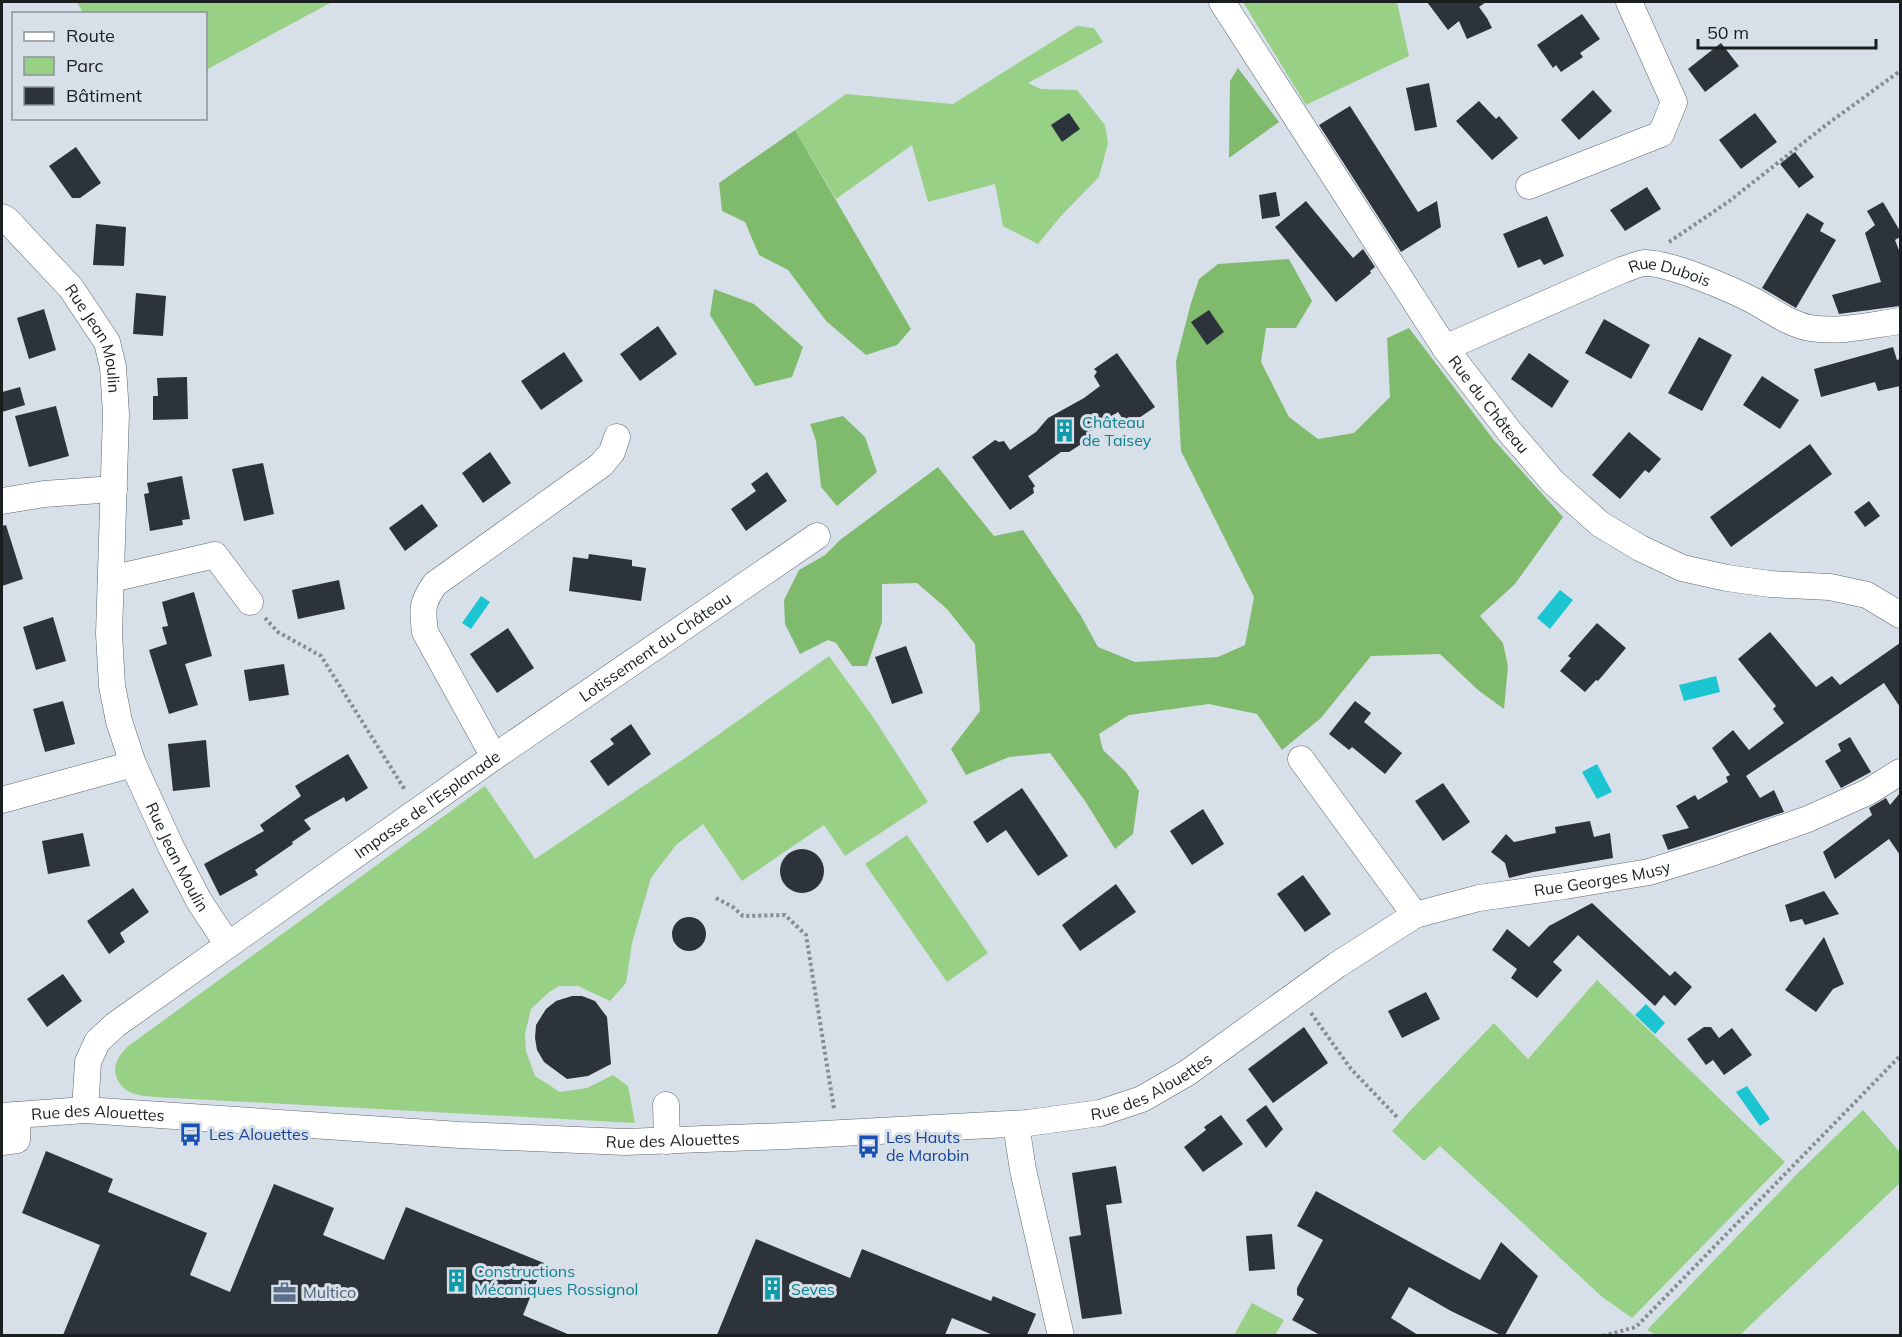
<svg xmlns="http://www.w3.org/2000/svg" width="1902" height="1337" font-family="Mulish,sans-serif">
<rect width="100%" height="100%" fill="#d7e0e9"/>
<g fill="#98d186">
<polygon points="77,2 332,2 206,70 206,14 83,13"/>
<polygon points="1243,2 1397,2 1409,56 1306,105"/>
<polygon points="1077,26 1094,28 1103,42 1028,83 1041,89 1077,90 1105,125 1108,143 1099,177 1061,216 1038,244 1003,226 995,184 928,202 912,145 836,199 795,130 846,94 953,104"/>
<path d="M 829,656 L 871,714 L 928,802 L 845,856 L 824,825 L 742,881 L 703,824 L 676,845 L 651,878 L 632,943 L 626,983 L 610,1001 L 578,986 L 559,986 L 548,993 L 531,1009 L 525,1034 L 526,1051 L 535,1076 L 560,1092 L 587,1088 L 613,1075 L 628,1086 L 635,1123 L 155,1097 C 148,1096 141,1096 135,1094 C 120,1090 110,1074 118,1059 C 120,1055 124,1051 127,1047 L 485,786 L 535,859 L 691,754 Z"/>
<polygon points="907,835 988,953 947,982 865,864"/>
<polygon points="1597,980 1785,1162 1632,1318 1601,1296 1440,1146 1424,1161 1392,1131 1409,1112 1494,1023 1528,1059"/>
<polygon points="1863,1110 1900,1152 1900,1183 1740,1335 1656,1335 1647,1330 1799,1172"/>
<polygon points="1252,1303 1284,1320 1275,1335 1234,1335"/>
</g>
<g fill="#80bb6d">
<polygon points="1238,68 1279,122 1229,158 1230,81"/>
<polygon points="795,130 911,329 897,345 866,355 826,321 788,270 759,255 745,222 722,211 719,183"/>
<polygon points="1289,259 1312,301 1296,328 1266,328 1261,362 1289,417 1318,439 1354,433 1390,397 1387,338 1409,328 1493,439 1563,517 1515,584 1480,616 1503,643 1508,666 1504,709 1478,690 1440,654 1371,656 1321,718 1282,750 1257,714 1209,704 1129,715 1099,734 1103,750 1126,772 1139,791 1133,834 1115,849 1085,801 1050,753 1009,757 966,775 951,749 980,711 975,644 947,609 917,583 882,584 882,622 867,666 852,666 836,643 828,640 800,654 785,624 784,600 799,570 825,555 840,540 938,467 994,536 1023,530 1081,616 1098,647 1135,662 1218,657 1245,645 1254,597 1181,451 1176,361 1191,303 1199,279 1218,264"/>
<polygon points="714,289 754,304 803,347 792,377 755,386 710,315"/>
<polygon points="843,416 865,437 877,472 837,506 821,487 816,441 810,424"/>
</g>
<g fill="#1bc5d2">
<polygon points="1560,590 1573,600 1550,629 1537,618"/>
<polygon points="481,596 490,602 471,629 462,623"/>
<polygon points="1716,676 1720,692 1684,701 1679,685"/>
<polygon points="1597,764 1612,792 1597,799 1582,772"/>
<polygon points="1646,1004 1665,1023 1655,1034 1635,1015"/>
<polygon points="1747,1086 1770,1119 1760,1126 1736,1092"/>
</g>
<g fill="#2d333b">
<polygon points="1427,2 1486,2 1479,7 1487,18 1492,28 1467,39 1459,21 1448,30"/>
<polygon points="1582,14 1600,39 1580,53 1583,57 1561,72 1556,65 1553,68 1537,45"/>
<polygon points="1721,43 1739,66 1705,92 1688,69"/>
<polygon points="1429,83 1437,127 1415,131 1406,88"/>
<polygon points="1593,90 1612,111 1579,140 1561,120"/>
<polygon points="1479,101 1496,119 1499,116 1518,138 1492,160 1456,121"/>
<polygon points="1350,106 1418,212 1437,201 1441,227 1401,252 1319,125"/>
<polygon points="1069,113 1080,129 1062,142 1051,125"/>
<polygon points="1755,113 1777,142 1741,169 1719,140"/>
<polygon points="76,147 101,183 80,198 72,198 49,166"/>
<polygon points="1795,152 1814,177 1799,188 1780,164"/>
<polygon points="1647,187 1661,209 1625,231 1610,210"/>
<polygon points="1276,192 1280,216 1262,219 1259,195"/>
<polygon points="1306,201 1353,258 1363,249 1375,267 1370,271 1371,273 1336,302 1275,227"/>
<polygon points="1883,202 1900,231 1900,237 1895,240 1900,253 1900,306 1839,314 1832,295 1881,282 1865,233 1875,225 1867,211"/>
<polygon points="1807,213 1824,223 1820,231 1836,240 1796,308 1762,288"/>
<polygon points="1547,216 1564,256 1544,265 1540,259 1518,268 1503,234"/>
<polygon points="96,224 126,227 124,266 93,265"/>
<polygon points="136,293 166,296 163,336 133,334"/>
<polygon points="44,309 56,350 29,359 17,318"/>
<polygon points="1209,310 1224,332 1207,345 1191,322"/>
<polygon points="1604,319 1650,345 1631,379 1585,353"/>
<polygon points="658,326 677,354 640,381 620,354"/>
<polygon points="1699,337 1732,355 1702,411 1668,393"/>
<polygon points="1893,347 1897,360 1900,359 1900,386 1878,391 1875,382 1821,397 1814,369"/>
<polygon points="564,352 583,381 541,410 521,381"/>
<polygon points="1117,353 1155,407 1133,422 1125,422 1118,412 1092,430 1083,440 1083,443 1069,452 1061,452 1028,476 1035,486 1033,488 1034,493 1010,510 972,457 995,440 999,442 1004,441 1010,450 1036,432 1048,418 1084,398 1100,386 1094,376 1097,372 1094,369"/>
<polygon points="1529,353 1569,381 1552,408 1511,379"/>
<polygon points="1762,376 1799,400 1780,429 1743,405"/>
<polygon points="187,377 188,419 153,420 153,396 158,396 157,378"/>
<polygon points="20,387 25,405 2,412 2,392"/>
<polygon points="56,406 69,456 29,467 15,416"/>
<polygon points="1629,432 1661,459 1649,473 1645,470 1620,499 1592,475"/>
<polygon points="1810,444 1832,474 1731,547 1710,517"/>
<polygon points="490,452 511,483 483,503 462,473"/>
<polygon points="263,463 274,514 244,521 232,469"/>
<polygon points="767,472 787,501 746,531 731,509 756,491 751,484"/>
<polygon points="182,476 190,519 182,520 183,525 150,531 144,494 149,493 147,483"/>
<polygon points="1869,501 1880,516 1865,527 1854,512"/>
<polygon points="422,504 438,526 405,551 389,528"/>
<polygon points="6,525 23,579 2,586 2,526"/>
<polygon points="589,554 632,560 632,566 646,568 641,601 569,591 573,557 588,559"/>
<polygon points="339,580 345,609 298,619 292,590"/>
<polygon points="194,592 212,656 185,664 198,705 169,714 149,650 167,644 162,627 168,626 162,602"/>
<polygon points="53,617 66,661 36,670 23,627"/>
<polygon points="1597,623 1626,648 1598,681 1596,680 1585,692 1560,671 1571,658 1568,656"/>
<polygon points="508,628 534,668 497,693 470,654"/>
<polygon points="1770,632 1816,687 1832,676 1840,685 1900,643 1900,707 1884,683 1746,776 1760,798 1774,790 1784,812 1668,850 1662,835 1689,828 1676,806 1695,795 1698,800 1728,782 1726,777 1730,775 1712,748 1733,730 1749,750 1784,723 1773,709 1776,706 1738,659"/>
<polygon points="906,646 923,693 892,704 875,657"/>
<polygon points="284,664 289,695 249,701 244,670"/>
<polygon points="63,701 75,744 45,752 33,709"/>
<polygon points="1355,701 1371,713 1364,722 1402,753 1385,774 1352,747 1349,750 1329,734"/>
<polygon points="631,724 651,754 608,786 590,761 614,744 610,739"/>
<polygon points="1850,737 1871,772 1841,788 1825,761 1841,751 1838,744"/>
<polygon points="206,740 210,787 173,791 168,744"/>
<polygon points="348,754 368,788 346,802 344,797 304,820 311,829 292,842 293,844 255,870 258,875 220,896 204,864 264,831 260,825 301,796 295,786"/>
<polygon points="1443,783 1470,822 1443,841 1415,801"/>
<polygon points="1022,788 1068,856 1038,876 1006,830 987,843 973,822"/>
<polygon points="1900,793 1900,855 1889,839 1835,879 1823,852 1872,815 1869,808 1886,798 1890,805"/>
<polygon points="1203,809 1224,844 1192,865 1170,831"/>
<polygon points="1590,821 1594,837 1610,833 1613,858 1533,872 1509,878 1505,863 1491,852 1506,834 1514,842 1556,833 1555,827"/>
<polygon points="83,833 90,866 48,874 42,841"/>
<circle cx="802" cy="871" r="22"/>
<polygon points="1303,875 1331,914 1305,932 1277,894"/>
<polygon points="1116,884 1136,912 1080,951 1062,925"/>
<polygon points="133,888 149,912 120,933 125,942 109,954 87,921"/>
<polygon points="1824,891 1839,914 1805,925 1802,919 1790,922 1785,905"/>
<polygon points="1592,903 1670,976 1675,971 1692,987 1675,1006 1664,995 1655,1006 1578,935 1553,962 1562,970 1537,998 1511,978 1517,969 1492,950 1507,929 1529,947 1549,926"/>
<circle cx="689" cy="934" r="17"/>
<polygon points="1824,937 1844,984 1833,989 1816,1012 1785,990"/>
<polygon points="63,974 82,1001 47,1027 27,999"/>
<polygon points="1426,992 1440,1019 1402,1038 1388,1011"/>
<polygon points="572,996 582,996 595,1001 607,1017 611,1064 588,1076 567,1079 544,1062 537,1050 535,1038 536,1025 546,1009 556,1001"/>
<polygon points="1304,1027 1328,1063 1273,1103 1248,1069"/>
<polygon points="1704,1027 1711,1027 1719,1038 1732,1028 1752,1055 1724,1075 1713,1060 1706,1065 1687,1039"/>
<polygon points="1266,1105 1283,1129 1266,1148 1246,1120"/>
<polygon points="1221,1115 1243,1144 1203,1172 1184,1147 1206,1130 1204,1127"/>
<polygon points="46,1151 113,1179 108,1192 207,1233 190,1275 230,1292 274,1184 334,1208 323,1235 384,1260 406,1207 544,1263 523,1315 570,1335 63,1335 100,1245 22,1213"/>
<polygon points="1116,1166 1122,1203 1106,1205 1122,1314 1082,1319 1069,1237 1081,1235 1072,1173"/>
<polygon points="1316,1191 1480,1280 1501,1242 1538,1276 1505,1335 1501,1335 1451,1311 1409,1287 1391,1318 1418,1335 1320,1335 1292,1320 1304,1299 1297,1295 1297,1288 1323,1240 1297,1226"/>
<polygon points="1272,1234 1275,1269 1249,1271 1246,1236"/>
<polygon points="756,1239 850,1278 862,1249 991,1301 993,1296 1036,1314 1027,1335 993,1335 952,1318 945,1335 717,1335"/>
</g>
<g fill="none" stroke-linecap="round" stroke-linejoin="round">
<defs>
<g id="minor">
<path id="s1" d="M 1222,2 L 1445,348 L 1509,431 L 1553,482 L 1600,524 L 1640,548 L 1682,568 L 1727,578 L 1770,584 L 1830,587 L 1867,595 L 1900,615"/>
<polyline points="1529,186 1661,134 1674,102 1629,2"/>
<path id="s2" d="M 2,217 L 7,220 L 71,288 L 107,342 L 113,367 L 116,414 L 109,634 L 112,686 L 119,721 L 133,764 L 171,847 L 199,901 L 228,945"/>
<path id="s3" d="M 1445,348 L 1622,270 C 1629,268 1637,264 1644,263 C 1669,262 1733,290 1756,302 C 1773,312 1790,324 1810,328 C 1839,333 1871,325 1900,321"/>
<polyline points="2,501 44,494 114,489"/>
<polyline points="111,579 215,555 250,602"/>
<path d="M 494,757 L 425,632 C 422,609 422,602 435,584 L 601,465 L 612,452 L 617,437"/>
<polyline points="1301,759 1415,915"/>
<polyline points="2,800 133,764"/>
<polyline points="666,1105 667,1141"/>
<path id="s4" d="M 85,1110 L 88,1062 L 97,1042 L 115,1025 L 494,757 L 817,536"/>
<path id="s5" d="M 2,1116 L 85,1110 L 460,1135 L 625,1142 L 786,1136 L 1028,1123 L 1100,1113 L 1142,1099 L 1187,1073 L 1337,965 L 1415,915 L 1479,898 L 1565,886 L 1649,872 L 1714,852 L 1808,819 L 1868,792 L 1900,772"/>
<polyline points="1016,1124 1023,1170 1061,1336"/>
<polyline points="2,1142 17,1140 18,1115"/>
</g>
</defs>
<use href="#minor" stroke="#5e666e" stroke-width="27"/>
<g stroke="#868d93" stroke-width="4" stroke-dasharray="3 3" stroke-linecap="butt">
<polyline points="1669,242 1728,202 1826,125 1900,71"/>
<polyline points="265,618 278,632 321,656 405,790"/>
<polyline points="716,898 733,907 743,916 785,915 806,935 834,1109"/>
<polyline points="1311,1013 1351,1069 1398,1118"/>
<polyline points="1603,1336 1636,1327 1900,1056"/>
</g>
<use href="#minor" stroke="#fff" stroke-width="26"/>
</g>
<defs>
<symbol id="building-bare" viewBox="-9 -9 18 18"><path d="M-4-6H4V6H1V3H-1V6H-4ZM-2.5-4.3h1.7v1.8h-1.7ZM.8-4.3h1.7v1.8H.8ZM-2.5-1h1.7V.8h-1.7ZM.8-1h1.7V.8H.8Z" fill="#0f9aa8" stroke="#d7e0e9" stroke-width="2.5" paint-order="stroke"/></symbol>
<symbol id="bus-bare" viewBox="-9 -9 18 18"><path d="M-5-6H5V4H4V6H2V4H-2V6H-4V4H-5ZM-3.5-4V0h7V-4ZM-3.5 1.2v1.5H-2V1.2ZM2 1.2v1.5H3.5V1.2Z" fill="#1a4fb4" stroke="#d7e0e9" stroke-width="2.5" paint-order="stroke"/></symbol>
<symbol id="office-bare" viewBox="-9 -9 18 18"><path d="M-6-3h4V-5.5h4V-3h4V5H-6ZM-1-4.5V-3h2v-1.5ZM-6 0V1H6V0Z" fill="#5c6f8a" stroke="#d7e0e9" stroke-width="2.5" paint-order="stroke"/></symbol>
</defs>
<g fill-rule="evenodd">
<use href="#building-bare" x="1048" y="414" width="33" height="33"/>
<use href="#bus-bare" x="174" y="1118" width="33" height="33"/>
<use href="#bus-bare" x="852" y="1130" width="33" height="33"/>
<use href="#building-bare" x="440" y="1264" width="33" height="33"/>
<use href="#building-bare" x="756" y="1272" width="33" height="33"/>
<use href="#office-bare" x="268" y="1276" width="33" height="33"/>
</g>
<g text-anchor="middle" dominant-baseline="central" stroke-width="6" stroke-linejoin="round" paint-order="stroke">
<g font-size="16" fill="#1b1e21" stroke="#d7e0e9">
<text stroke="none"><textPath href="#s3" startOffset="243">Rue Dubois</textPath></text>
<text stroke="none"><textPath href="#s2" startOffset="156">Rue Jean Moulin</textPath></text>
<text stroke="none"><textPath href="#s1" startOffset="483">Rue du Château</textPath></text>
<text stroke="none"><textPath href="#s4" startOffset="754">Lotissement du Château</textPath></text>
<text stroke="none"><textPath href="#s4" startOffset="477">Impasse de l'Esplanade</textPath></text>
<text stroke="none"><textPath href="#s2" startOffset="693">Rue Jean Moulin</textPath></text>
<text stroke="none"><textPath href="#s5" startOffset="1665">Rue Georges Musy</textPath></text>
<text stroke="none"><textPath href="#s5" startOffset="1158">Rue des Alouettes</textPath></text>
<text stroke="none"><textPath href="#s5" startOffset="96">Rue des Alouettes</textPath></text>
<text stroke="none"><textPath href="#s5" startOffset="672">Rue des Alouettes</textPath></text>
</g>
<g font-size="16" fill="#0d838f" stroke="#d7e0e9" text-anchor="start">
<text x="1082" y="422">Château<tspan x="1082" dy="18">de Taisey</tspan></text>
<text x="474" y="1271">Constructions<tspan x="474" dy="18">Mécaniques Rossignol</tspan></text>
<text x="791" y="1289">Seves</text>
</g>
<g font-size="16" fill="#164399" stroke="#d7e0e9" text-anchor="start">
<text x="209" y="1134">Les Alouettes</text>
<text x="886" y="1137">Les Hauts<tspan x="886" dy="18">de Marobin</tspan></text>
</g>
<g font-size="16" fill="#4e5e75" stroke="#d7e0e9" text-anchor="start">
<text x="303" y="1292">Multico</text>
</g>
</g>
<rect width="1902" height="1337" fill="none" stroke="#1b1e21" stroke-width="6"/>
<rect x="12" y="12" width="195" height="108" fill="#d7e0e9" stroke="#8c9299" stroke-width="1.5"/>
<rect x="24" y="32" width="30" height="9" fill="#ffffff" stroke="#8c9299" stroke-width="1.5"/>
<text x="66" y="42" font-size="18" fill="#1b1e21">Route</text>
<rect x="24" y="57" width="30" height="18" fill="#98d186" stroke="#8c9299" stroke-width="1.5"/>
<text x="66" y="72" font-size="18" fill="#1b1e21">Parc</text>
<rect x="24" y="87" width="30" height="18" fill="#2d333b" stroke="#8c9299" stroke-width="1.5"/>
<text x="66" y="102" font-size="18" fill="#1b1e21">Bâtiment</text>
<path d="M1698 39v9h178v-9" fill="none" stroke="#1b1e21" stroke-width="3"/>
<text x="1707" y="39" font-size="18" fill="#1b1e21" stroke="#d7e0e9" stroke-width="4.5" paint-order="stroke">50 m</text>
</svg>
